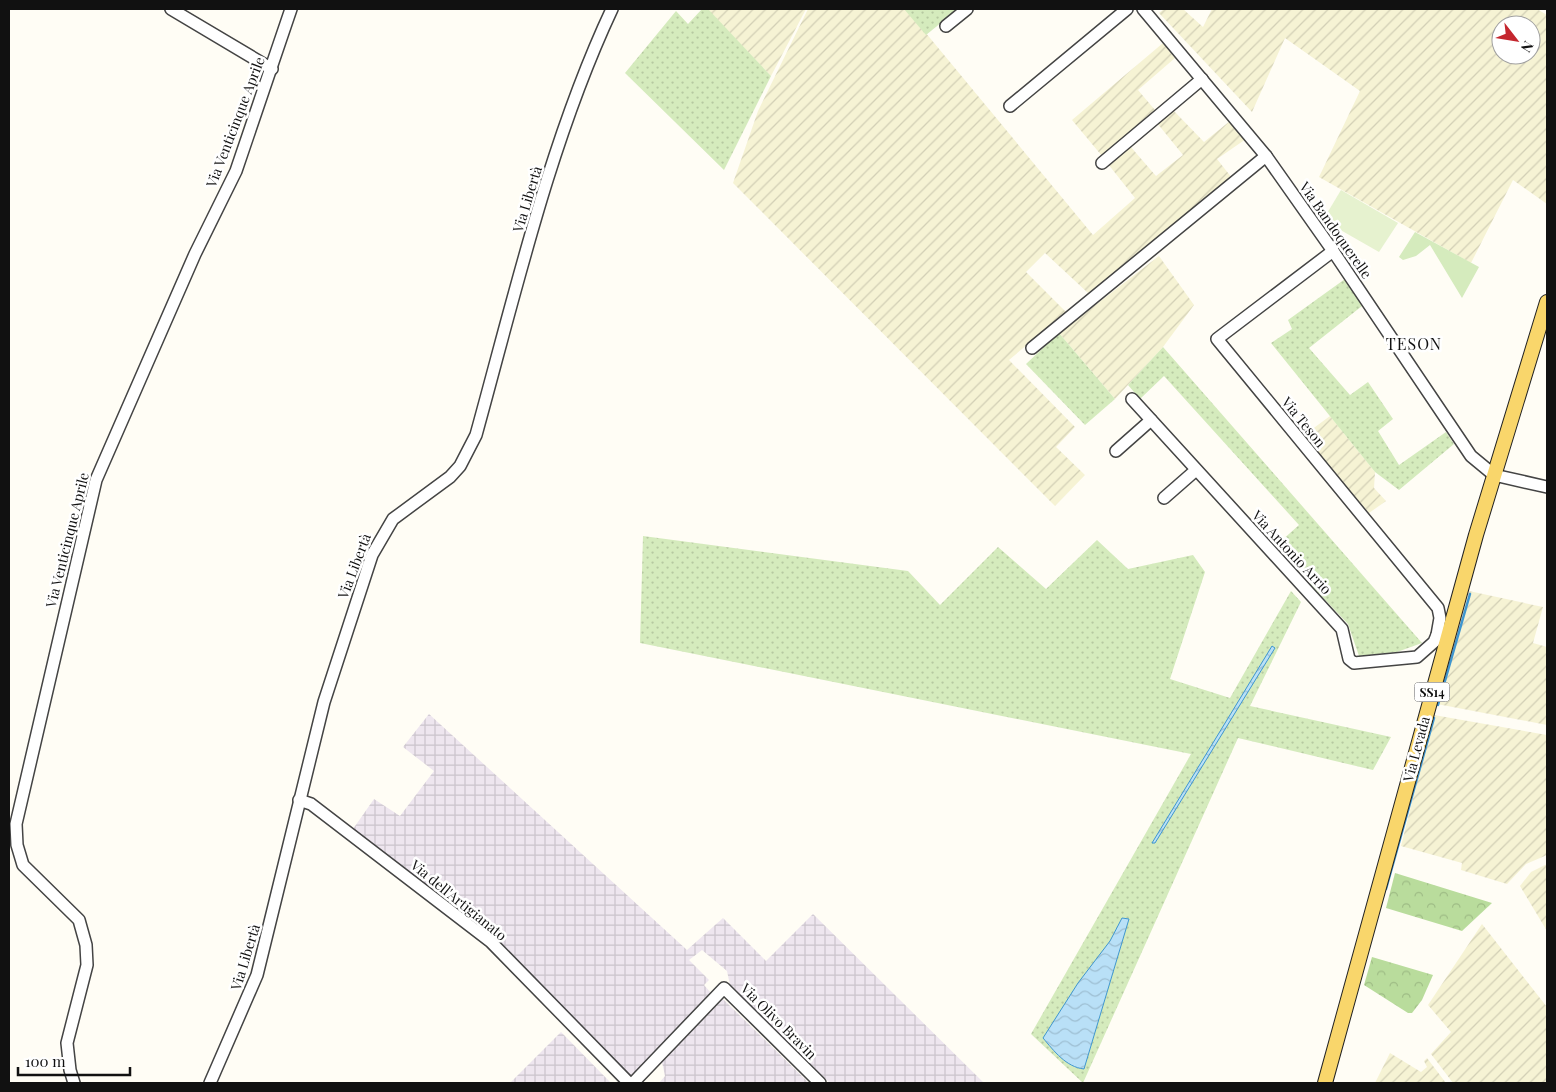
<svg xmlns="http://www.w3.org/2000/svg" width="1556" height="1092" font-family="'Playfair Display',serif">
<defs>
<pattern id="industrial-grid" width="8" height="8" patternUnits="userSpaceOnUse" patternTransform="scale(1.25)"><rect width="8" height="8" fill="#eee6ef"/><path d="M0 4h8M4 0v8" fill="none" stroke="#cbc4cc"/></pattern>
<pattern id="farmland-furrows" width="10" height="10" patternUnits="userSpaceOnUse" patternTransform="scale(1.25)"><rect width="10" height="10" fill="#f6f3d4"/><path d="M-1 1l2-2M0 10L10 0M9 11l2-2" fill="none" stroke="#d2cfb5"/></pattern>
<pattern id="grass-dots" width="8" height="8" patternUnits="userSpaceOnUse" patternTransform="scale(1.25)"><rect width="8" height="8" fill="#d5ebbd"/><path d="M2 2h.1M6 6h.1" fill="none" stroke="#b6c8a1" stroke-width="1.8" stroke-linecap="round"/></pattern>
<pattern id="forest-crowns" width="20" height="18" patternUnits="userSpaceOnUse" patternTransform="scale(1.25)"><rect width="20" height="18" fill="#b9dc9c"/><path d="M2 6a3 3 0 1 1 6 0M12 15a3 3 0 1 1 6 0" fill="none" stroke="#9ebc85"/></pattern>
<pattern id="water-waves" width="16" height="10" patternUnits="userSpaceOnUse" patternTransform="scale(1.25)"><rect width="16" height="10" fill="#b9e0f7"/><path d="M0 5q4-4 8 0t8 0" fill="none" stroke="#9ebfd3"/></pattern>
</defs>
<rect width="100%" height="100%" fill="#fffdf5"/>
<g fill="url(#industrial-grid)">
<polygon points="429,714 687,950 723,918 766,961 813,914 984,1083 830,1083 731,990 727,971 702,950 689,960 709,980 704,985 712,994 633,1079 493,936 353,829 374,799 400,816 434,771 403,747"/>
<polygon points="723,999 809,1083 659,1083 665,1076 662,1062"/>
<polygon points="561,1032 611,1083 510,1083"/>
</g>
<g fill="url(#farmland-furrows)" fill-rule="evenodd">
<polygon points="707,9 806,9 771,76"/>
<polygon points="808,9 906,9 1093,235 1135,198 1108,164 1130,146 1156,176 1183,155 1157,123 1173,110 1204,142 1230,121 1246,139 1217,159 1232,178 1122,269 1088,293 1045,253 1026,272 1066,312 1009,360 1075,427 1056,447 1085,475 1055,506 733,183 758,111"/>
<path d="M 1164,9 L 1183,9 L 1203,27 L 1212,9 L 1537,9 L 1547,15 L 1547,204 L 1513,180 L 1471,263 L 1319,177 L 1360,91 L 1285,38 L 1252,112 L 1159,13 ZM 1501,25 L 1531,25 L 1531,55 L 1501,55 Z"/>
<polygon points="1163,43 1175,58 1138,90 1155,110 1102,156 1072,120"/>
<polygon points="1159,256 1194,305 1163,347 1115,399 1059,333"/>
<polygon points="1330,416 1375,472 1374,488 1386,501 1369,513 1303,436"/>
<polygon points="1469,591 1543,607 1533,643 1547,647 1547,725 1437,704"/>
<polygon points="1434,715 1547,735 1547,855 1526,864 1507,884 1461,870 1462,863 1401,846"/>
<polygon points="1547,864 1547,931 1520,886 1531,872"/>
<polygon points="1482,924 1547,1007 1547,1083 1453,1083 1431,1054 1451,1032 1428,1005"/>
<polygon points="1390,1053 1421,1072 1427,1067 1424,1061 1427,1058 1446,1083 1375,1083"/>
</g>
<g fill="url(#grass-dots)">
<polygon points="702,9 708,9 771,76 724,170 625,73 676,11 688,24"/>
<polygon points="904,9 958,9 926,35"/>
<polygon points="1345,279 1362,306 1309,348 1350,395 1368,382 1393,419 1378,431 1399,465 1446,432 1454,444 1399,490 1375,472 1271,343 1292,329 1288,320"/>
<polygon points="1059,333 1115,399 1085,425 1026,364"/>
<polygon points="1163,347 1422,643 1397,652 1359,656 1348,624 1310,584 1314,580 1280,542 1299,525 1164,376 1140,399 1128,385"/>
<polygon points="643,536 908,571 940,605 998,547 1046,589 1097,540 1128,569 1193,555 1205,572 1170,679 1230,698 1291,591 1301,602 1250,706 1391,737 1373,770 1238,738 1083,1083 1031,1034 1191,754 640,643"/>
</g>
<g fill="url(#forest-crowns)">
<polygon points="1395,873 1492,903 1462,931 1386,908"/>
<polygon points="1372,957 1433,975 1422,1000 1412,1013 1408,1013 1364,985"/>
</g>
<polygon fill="#d5ebbd" points="1415,232 1479,267 1462,298 1430,245 1416,256 1403,260 1399,257"/>
<polygon fill="#e6f2cf" points="1341,190 1398,223 1379,252 1323,220"/>
<g fill="url(#water-waves)" stroke="#3f96cf">
<polygon points="1272,646 1275,648 1155,843 1152,843"/>
<path d="M 1122,918 L 1129,919 L 1084,1069 C 1066,1067 1054,1051 1043,1038 L 1078,983 L 1110,941 Z"/>
</g>
<g fill="none" stroke-linecap="round" stroke-linejoin="round">
<g stroke="#3f96cf" stroke-width="2.5">
<polyline points="1438,705 1470,594"/>
<polyline points="1386,889 1434,718"/>
</g>
<defs>
<g id="minor">
<polyline points="171,9 272,69"/>
<polyline points="1143,9 1266,156 1333,251 1471,456 1494,475 1547,487"/>
<polyline points="946,26 967,9"/>
<polyline points="1010,106 1127,9"/>
<polyline points="1102,163 1202,79"/>
<polyline points="1333,251 1217,339 1438,608 1440,618 1437,635 1447,639"/>
<polyline points="1032,348 1266,156"/>
<polyline points="1132,399 1342,629 1349,659 1354,663 1417,657 1434,642 1437,635"/>
<polyline points="1116,451 1151,420"/>
<polyline points="1164,498 1196,470"/>
<polyline points="299,800 311,804 491,942 629,1083"/>
<polyline points="74,1083 70,1070 67,1043 87,965 86,945 79,920 23,865 17,845 16,824 96,480 195,254 236,171 291,9"/>
<path d="M 210,1083 L 257,975 L 324,702 L 372,555 L 393,519 L 450,477 L 460,466 L 476,435 C 515,294 550,141 612,9"/>
<polyline points="633,1083 724,988 820,1083"/>
</g>
<polyline id="major" points="1325,1083 1476,535 1547,302"/>
</defs>
<use href="#minor" stroke="#444" stroke-width="14"/>
<use href="#major" stroke="#222" stroke-width="16"/>
<use href="#minor" stroke="#fff" stroke-width="11"/>
<use href="#major" stroke="#f9d66b" stroke-width="14"/>
</g>
<g text-anchor="middle" dominant-baseline="central" stroke-width="5" stroke-linejoin="round" paint-order="stroke">
<rect fill="#fff" stroke="#585858" stroke-width="1" x="1414.5" y="682.5" width="35" height="19" rx="4"/>
<g font-size="12" font-weight="bold" fill="#111">
<text x="1432" y="692">SS14</text>
</g>
<g font-size="14" fill="#111" stroke="#fff">
<text transform="translate(235 122) rotate(-69)">Via Venticinque Aprile</text>
<text transform="translate(527 199) rotate(-73)">Via Libertà</text>
<text transform="translate(1336 230) rotate(55)">Via Bandoquerelle</text>
<text transform="translate(1304 422) rotate(51)">Via Teson</text>
<text transform="translate(67 540) rotate(-76)">Via Venticinque Aprile</text>
<text transform="translate(1292 552) rotate(47)">Via Antonio Arrio</text>
<text transform="translate(354 566) rotate(-69)">Via Libertà</text>
<text transform="translate(1416 749) rotate(-75)">Via Levada</text>
<text transform="translate(459 900) rotate(39)">Via dell'Artigianato</text>
<text transform="translate(245 957) rotate(-73)">Via Libertà</text>
<text transform="translate(779 1021) rotate(45)">Via Olivo Bravin</text>
</g>
<g font-size="16" letter-spacing="1" fill="#111" stroke="#fff">
<text x="1414" y="343">TESON</text>
</g>
</g>
<rect width="1556" height="1092" fill="none" stroke="#111111" stroke-width="20"/>
<g transform="translate(1516 40) rotate(121)"><circle r="24" fill="#ffffff" stroke="#a0a0a0"/>
<path d="M0-4L9 19L0 12L-9 19Z" fill="#c4262e"/>
<text y="-8" font-size="14" font-weight="bold" text-anchor="middle" fill="#111111">N</text>
</g>
<path d="M18 1067v8h112v-8" fill="none" stroke="#111111" stroke-width="2.5"/>
<text x="25" y="1067" font-size="15" fill="#111111" stroke="#ffffff" stroke-width="4" paint-order="stroke">100 m</text>
</svg>
